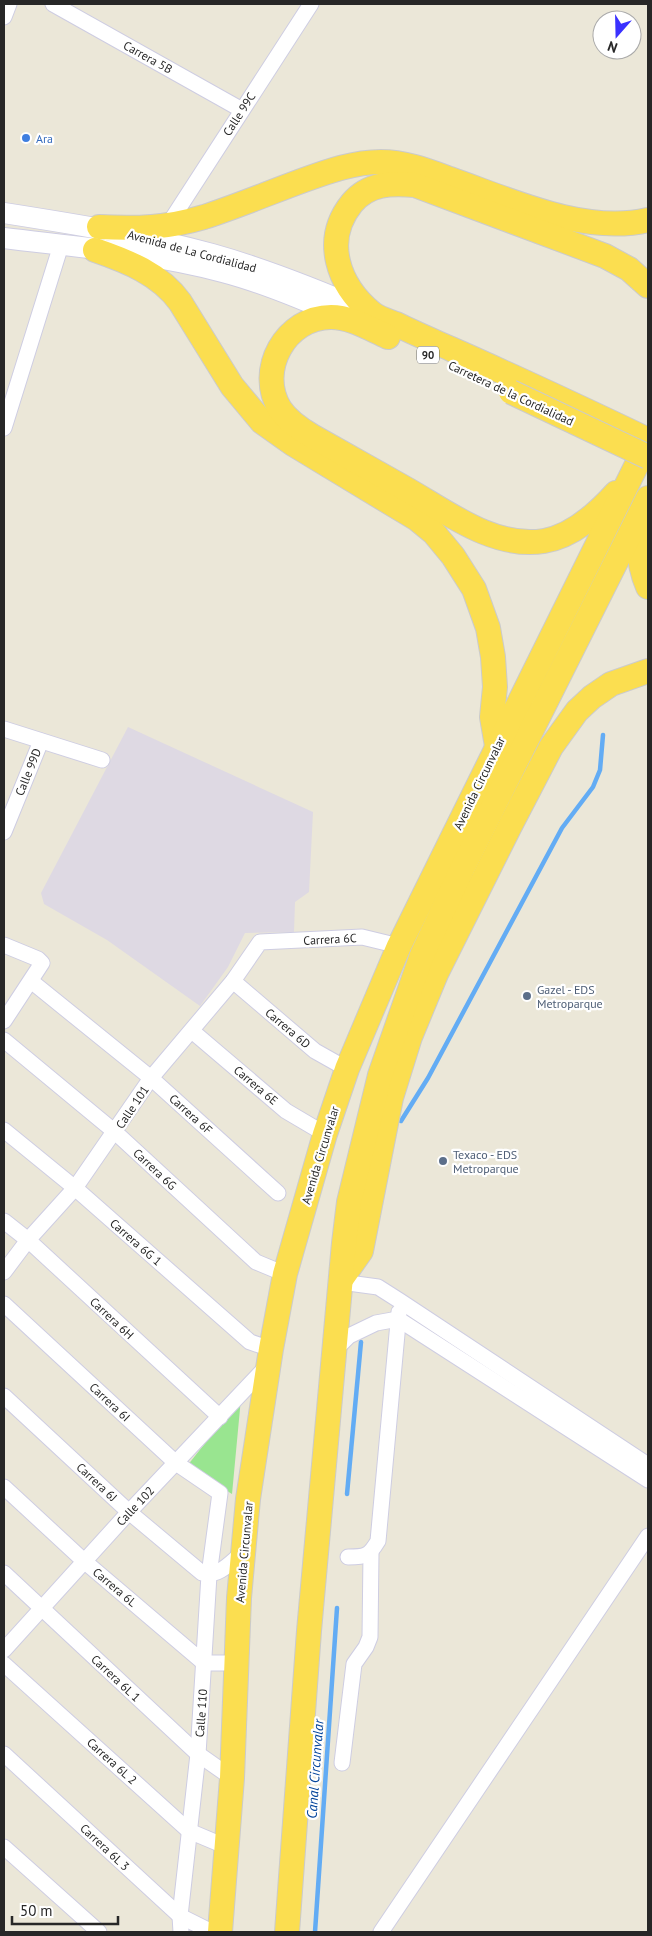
<svg xmlns="http://www.w3.org/2000/svg" width="652" height="1936" font-family="'PT Sans',sans-serif">
<rect width="100%" height="100%" fill="#ebe7d8"/>
<polygon fill="#ded9e3" points="128,727 313,812 309,892 295,902 294,932 245,933 228,967 200,1006 107,940 44,904 41,893"/>
<polygon fill="#99e590" points="241,1398 232,1494 187,1466"/>
<g fill="none" stroke-linecap="round" stroke-linejoin="round">
<g stroke="#63acf4" stroke-width="4.5">
<polyline points="401,1121 428,1078 562,828 593,787 600,770 603,735"/>
<polyline points="347,1494 361,1342"/>
<polyline points="315,1932 337,1608"/>
</g>
<defs>
<g id="minor">
<polyline points="53,4 242,110"/>
<polyline points="4,17 9,4"/>
<polyline points="168,225 311,4"/>
<polyline points="4,428 61,245"/>
<polyline points="4,729 102,760"/>
<polyline points="4,832 41,741"/>
<polyline points="4,945 38,959 42,963 4,1021"/>
<polyline points="31,981 151,1078 278,1193"/>
<polyline points="233,981 315,1051 347,1069"/>
<polyline points="192,1031 286,1111 325,1134"/>
<polyline points="4,1040 115,1132 256,1262 285,1274"/>
<polyline points="4,1130 75,1188 250,1342 271,1349"/>
<polyline points="4,1221 28,1240 220,1417"/>
<polyline points="4,1272 28,1240 75,1188 151,1078 233,981 260,942 362,937 399,946"/>
<polyline points="341,1282 378,1287 400,1301 648,1465"/>
<polyline points="4,1304 176,1463 220,1493 209,1575 198,1754 180,1916 181,1932"/>
<polyline points="335,1350 349,1336 376,1323 398,1319 648,1480"/>
<path d="M 4,1396 L 129,1512 L 202,1573 C 219,1577 230,1563 242,1553"/>
<polyline points="4,1487 84,1561 204,1663 236,1663"/>
<path d="M 348,1557 C 366,1557 369,1556 378,1541 L 399,1312"/>
<polyline points="4,1573 198,1754 232,1778"/>
<polyline points="4,1650 129,1512 268,1365"/>
<polyline points="4,1664 189,1831 227,1847"/>
<polyline points="4,1754 180,1916 212,1932"/>
<polyline points="342,1763 354,1664 366,1647 370,1637 371,1553"/>
<polyline points="4,1847 99,1932"/>
<polyline points="381,1932 648,1536"/>
</g>
<g id="secondary">
<path d="M 4,213 C 74,224 144,235 212,254 C 266,269 318,290 369,312"/>
<path d="M 4,238 C 77,247 152,253 223,272 C 265,283 305,300 345,318"/>
</g>
<g id="trunk">
<path d="M 99,227 C 137,229 167,228 204,217 C 238,206 271,192 304,180 C 329,171 354,162 381,162 C 405,162 428,171 450,179 C 510,200 584,235 648,220"/>
<path d="M 95,250 C 127,261 160,274 180,302 L 232,386 L 262,422 L 293,444 L 417,519 L 434,533 L 453,556 L 474,589 L 488,628 L 493,657 L 495,687 L 492,717 L 497,746"/>
<path d="M 648,286 L 629,269 L 605,256 L 415,185 C 391,183 369,183 352,203 C 322,240 338,285 372,313 C 378,318 388,321 396,324 C 414,333 433,341 451,349 C 517,378 583,409 648,440"/>
<path d="M 388,337 C 370,329 351,317 331,317 C 286,317 256,370 280,409 C 288,421 300,429 312,436 C 344,454 376,472 408,490 C 448,513 495,549 544,541 C 573,536 597,514 616,493"/>
<path d="M 642,523 C 637,545 639,566 648,587"/>
<polyline points="342,1278 361,1251 391,1098 410,1037 436,974 510,826 551,747 577,711 592,697 611,684 648,671"/>
<polyline points="220,1932 232,1778 239,1598 248,1499 271,1349 285,1274 325,1134 347,1069 399,946 648,442"/>
<polyline points="287,1932 309,1631 344,1243 349,1202 380,1075 422,955 463,867 648,498"/>
</g>
</defs>
<use href="#minor" stroke="#cecde2" stroke-width="17"/>
<use href="#secondary" stroke="#cecde2" stroke-width="22"/>
<use href="#trunk" stroke="#cbcbcb" stroke-width="26"/>
<use href="#minor" stroke="#fff" stroke-width="15"/>
<use href="#secondary" stroke="#fff" stroke-width="20"/>
<use href="#trunk" stroke="#fbde50" stroke-width="24"/>
<defs>
<polyline id="trunk-bridge" points="511,392 648,457"/>
</defs>
<use href="#trunk-bridge" stroke="#cbcbcb" stroke-width="26" stroke-linecap="butt"/>
<use href="#trunk-bridge" stroke="#fbde50" stroke-width="24"/>
</g>
<circle fill="#3f7fe0" stroke="#fff" stroke-width="2" cx="26" cy="138" r="5"/>
<g fill="#5c6f8a" stroke="#fff" stroke-width="2">
<circle cx="527" cy="996" r="5"/>
<circle cx="443" cy="1161" r="5"/>
</g>
<g text-anchor="middle" dominant-baseline="central" stroke-width="4.5" stroke-linejoin="round" paint-order="stroke">
<rect fill="#fff" stroke="#686868" stroke-width="1" x="417" y="346.5" width="22" height="17" rx="4"/>
<g font-size="11" font-weight="bold" fill="#272727">
<text x="428" y="355">90</text>
</g>
<g font-size="12" fill="#272727" stroke="#fff">
<text transform="translate(148 57) rotate(29)">Carrera 5B</text>
<text transform="translate(239 114) rotate(-57)">Calle 99C</text>
<text transform="translate(192 251) rotate(15)">Avenida de La Cordialidad</text>
<text transform="translate(511 393) rotate(25)">Carretera de la Cordialidad</text>
<text transform="translate(28 772) rotate(-68)">Calle 99D</text>
<text transform="translate(479 783) rotate(-64)">Avenida Circunvalar</text>
<text transform="translate(330 939) rotate(-3)">Carrera 6C</text>
<text transform="translate(288 1028) rotate(40)">Carrera 6D</text>
<text transform="translate(256 1085) rotate(40)">Carrera 6E</text>
<text transform="translate(132 1107) rotate(-56)">Calle 101</text>
<text transform="translate(191 1114) rotate(42)">Carrera 6F</text>
<text transform="translate(320 1155) rotate(-73)">Avenida Circunvalar</text>
<text transform="translate(155 1169) rotate(43)">Carrera 6G</text>
<text transform="translate(136 1242) rotate(41)">Carrera 6G 1</text>
<text transform="translate(112 1318) rotate(43)">Carrera 6H</text>
<text transform="translate(110 1402) rotate(43)">Carrera 6I</text>
<text transform="translate(97 1482) rotate(43)">Carrera 6J</text>
<text transform="translate(135 1506) rotate(-47)">Calle 102</text>
<text transform="translate(244 1552) rotate(-85)">Avenida Circunvalar</text>
<text transform="translate(115 1587) rotate(40)">Carrera 6L</text>
<text transform="translate(116 1678) rotate(43)">Carrera 6L 1</text>
<text transform="translate(201 1713) rotate(-86)">Calle 110</text>
<text transform="translate(112 1761) rotate(42)">Carrera 6L 2</text>
<text transform="translate(105 1847) rotate(43)">Carrera 6L 3</text>
</g>
<g font-size="12" fill="#366cbe" stroke="#fff" text-anchor="start">
<text x="36" y="138">Ara</text>
</g>
<g font-size="12" fill="#4e5e75" stroke="#fff" text-anchor="start">
<text x="537" y="989">Gazel - EDS<tspan x="537" dy="14">Metroparque</tspan></text>
<text x="453" y="1154">Texaco - EDS<tspan x="453" dy="14">Metroparque</tspan></text>
</g>
<g font-size="14" font-style="italic" fill="#06469c" stroke="#fff">
<text transform="translate(315 1769) rotate(-86)">Canal Circunvalar</text>
</g>
</g>
<rect width="652" height="1936" fill="none" stroke="#272727" stroke-width="10"/>
<g transform="translate(617 35) rotate(200)"><circle r="24" fill="#ffffff" stroke="#a9a9a9"/>
<path d="M0-4L9 19L0 12L-9 19Z" fill="#3a31ff"/>
<text y="-8" font-size="14" font-weight="bold" text-anchor="middle" fill="#272727">N</text>
</g>
<path d="M12 1916v8h106v-8" fill="none" stroke="#272727" stroke-width="2.5"/>
<text x="20" y="1916" font-size="15" fill="#272727" stroke="#ffffff" stroke-width="4" paint-order="stroke">50 m</text>
</svg>
